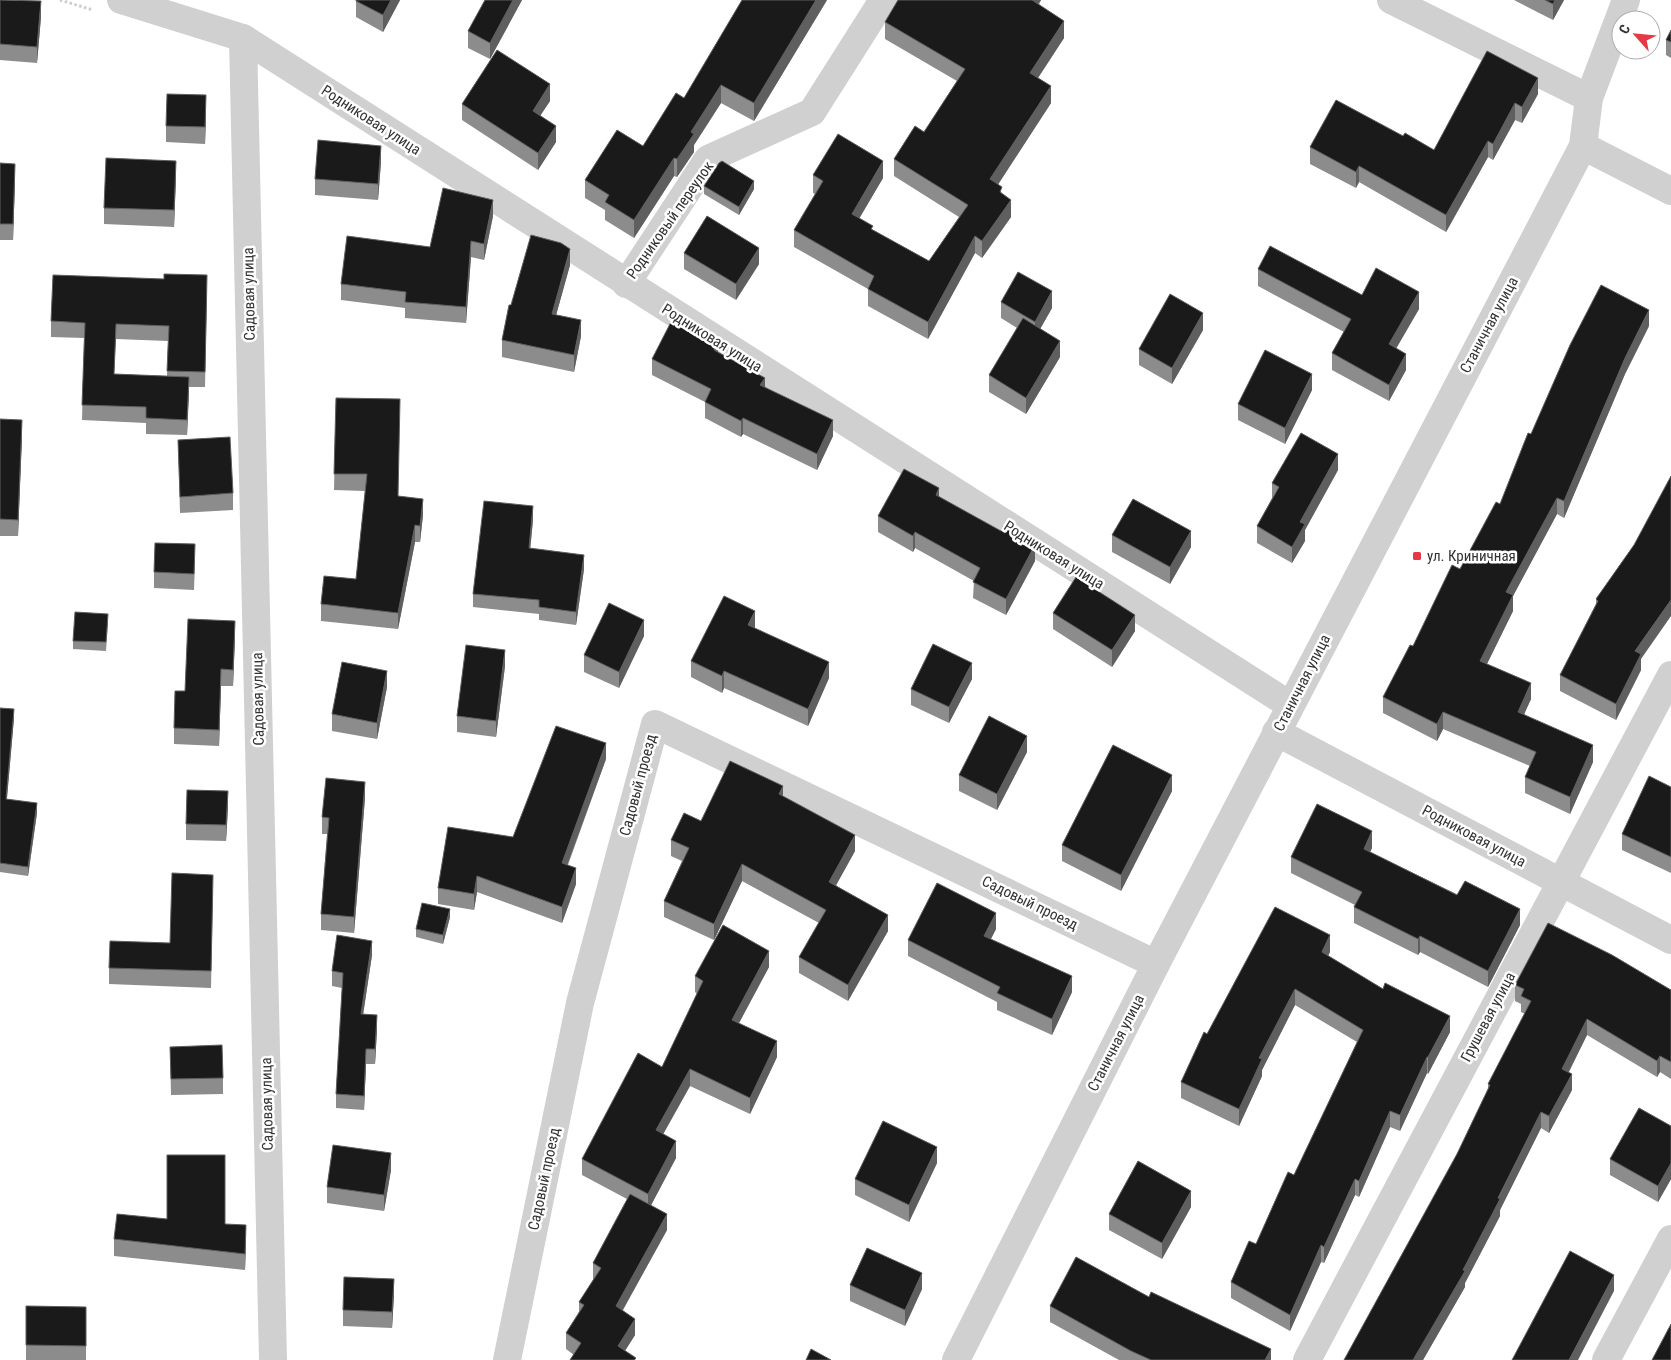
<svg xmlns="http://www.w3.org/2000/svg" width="1671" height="1360" font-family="'Roboto Condensed',sans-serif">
<rect width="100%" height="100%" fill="#fff"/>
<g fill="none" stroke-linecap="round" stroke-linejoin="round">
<polyline stroke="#cdcdcd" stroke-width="3" stroke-dasharray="2.5 2.5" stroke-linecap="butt" points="60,0 93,10"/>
<g stroke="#d0d0d0" stroke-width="28">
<polyline points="121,0 243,38 1290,705"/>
<polyline points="1391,0 1589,98"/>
<polyline points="243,38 273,1360"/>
<polyline points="1583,146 1671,191"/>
<polyline points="626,284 708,159 812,112 883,0"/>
<polyline points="1276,732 1671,940"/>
<polyline points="507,1360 580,1003 655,724 1156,964"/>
<polyline points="956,1360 1156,964 1583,146 1589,98 1626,0"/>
<polyline points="1307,1360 1671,675"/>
<polyline points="1606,1360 1671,1239"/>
</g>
</g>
<g fill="#8c8c8c" fill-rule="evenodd">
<polygon points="0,0 41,17 37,63 0,60"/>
<polygon points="400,0 383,32 356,17 356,1"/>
<polygon points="485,0 522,0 490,59 468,48 468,31"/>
<polygon points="827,0 754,121 721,103 694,145 694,152 677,177 674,176 634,238 605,220 605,210 585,198 585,180 643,146 684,98"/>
<polygon points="898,0 1041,0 1039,4 1064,38 1038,78 1051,103 998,184 1002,194 1011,217 982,258 975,253 928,339 868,306 868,289 794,247 794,230 815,194 813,193 813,175 883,178 859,218 873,230 929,261 959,217 894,176 894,159 924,132 957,81 885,39 885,22"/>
<polygon points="1514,0 1564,0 1553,20"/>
<polygon points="1671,30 1671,58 1666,55 1666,40"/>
<polygon points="1487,51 1538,94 1522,123 1515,120 1493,160 1488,157 1446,232 1359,182 1356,188 1310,164 1310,147 1403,136 1434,150"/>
<polygon points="550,101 540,115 556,142 538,170 462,120 462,104"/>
<polygon points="206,112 205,144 166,142 166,126"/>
<polygon points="381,162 378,200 315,195 315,179"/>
<polygon points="0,163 15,180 13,240 0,240"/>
<polygon points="176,177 174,227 104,224 104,208"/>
<polygon points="704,186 754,189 739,215 704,194"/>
<polygon points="493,216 484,260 471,257 466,323 405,318 405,308 341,300 341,284 430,247"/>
<polygon points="684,253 759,264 736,300 684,269"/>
<polygon points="570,265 556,315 581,336 574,372 502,357 502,340 511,305"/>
<polygon points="1258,269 1419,309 1396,348 1406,370 1389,401 1332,370 1332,353 1344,332 1258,286"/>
<path d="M 207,290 L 205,387 L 189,387 L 187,435 L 146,434 L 146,423 L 82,420 L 84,338 L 51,337 L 51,321 ZM 116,339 L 168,341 L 167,376 L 114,374 Z"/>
<polygon points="1001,302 1052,308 1040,329 1060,357 1026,414 989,392 989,375 1017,328 1001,318"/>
<polygon points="1649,326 1625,374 1564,518 1557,514 1513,596 1513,611 1487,664 1531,699 1524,714 1593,762 1570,814 1525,793 1525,777 1530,766 1443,729 1437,741 1383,713 1383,697 1413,646 1500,504 1531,434"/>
<polygon points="1203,330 1172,384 1139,365 1139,349"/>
<polygon points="718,352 833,436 817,470 743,434 741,437 705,418 705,402 652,375 652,359"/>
<polygon points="1312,390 1285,444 1238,420 1238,404"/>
<polygon points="336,398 398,497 423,515 420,542 415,542 398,629 321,621 321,604 356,579 365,491 334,490"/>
<polygon points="0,419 22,436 18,536 0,536"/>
<polygon points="178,440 233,493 233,510 180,513"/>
<polygon points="1338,470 1305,530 1305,541 1292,563 1257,543 1257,526 1272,498 1272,483"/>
<polygon points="939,496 1035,561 1006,615 973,598 974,581 915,548 913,552 878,532 878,516"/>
<polygon points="533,520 530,548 584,569 576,625 539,620 539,614 473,607 473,594"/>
<polygon points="1112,535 1191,547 1170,584 1112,552"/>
<polygon points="1634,545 1641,659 1641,670 1616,720 1560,691 1560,675 1596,604 1596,599"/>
<polygon points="195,561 194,590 154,588 154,572"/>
<polygon points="1053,613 1135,631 1112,667 1053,629"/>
<polygon points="108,623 106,651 73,649 73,641"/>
<polygon points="754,628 829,678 808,726 724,688 722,693 691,677 691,661 755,628"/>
<polygon points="644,636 619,688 584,672 584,655"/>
<polygon points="235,637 233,686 221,686 219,746 174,744 174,728"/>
<polygon points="505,666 496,737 457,732 457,716"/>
<polygon points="972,679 949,723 911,705 911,689"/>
<polygon points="387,687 377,739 332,731 332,714"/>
<polygon points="0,708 14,718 7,799 37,813 28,876 0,872"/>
<polygon points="1027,752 997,810 959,791 959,775"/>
<polygon points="606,759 568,865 576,884 562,923 477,892 474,910 438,904 438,888 513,837"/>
<polygon points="1671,787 1671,873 1622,850 1622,834"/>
<polygon points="1172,791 1121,891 1062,861 1062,845"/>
<polygon points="783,796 855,851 836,885 888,931 848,1001 799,973 799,957 819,923 742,881 714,940 664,917 664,901 682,861 671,856 671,840 701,821"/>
<polygon points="365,798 354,933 321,930 321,914 327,834 322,834 322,817"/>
<polygon points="228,807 226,841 186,840 186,824"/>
<polygon points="1372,848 1370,852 1520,925 1488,987 1420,952 1418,955 1354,923 1354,907 1355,905 1291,873 1291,857"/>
<polygon points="213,891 211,988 109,984 109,968 170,943"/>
<polygon points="450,917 443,944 416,937 416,929"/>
<polygon points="996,929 991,939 1072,992 1052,1035 997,1010 997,1002 908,956 908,940"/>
<polygon points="1330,952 1328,956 1450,1032 1428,1074 1427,1073 1400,1131 1390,1127 1359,1197 1355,1195 1324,1263 1321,1262 1290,1331 1231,1298 1231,1282 1256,1244 1294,1175 1357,1042 1295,1005 1262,1070 1262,1076 1239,1126 1181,1098 1181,1082 1207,1034"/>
<polygon points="372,955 363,1014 377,1030 375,1064 366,1064 364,1110 336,1108 336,1094 342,988 332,986 332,971"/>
<polygon points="769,967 739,1023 777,1057 750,1114 690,1086 663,1134 676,1158 651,1205 667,1230 623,1310 635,1335 625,1351 636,1360 574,1355 566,1349 566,1333 579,1312 579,1302 593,1280 593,1263 627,1199 582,1175 582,1159 662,1067 697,994 695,992 695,976"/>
<polygon points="1515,985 1671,990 1671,1079 1660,1072 1657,1077 1587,1035 1569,1072 1572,1090 1549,1133 1541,1128 1500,1210 1500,1216 1465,1283 1465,1287 1423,1360 1344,1360 1457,1154 1488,1089 1488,1084 1525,1014 1521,1012 1521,1004 1515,1001"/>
<polygon points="170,1047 223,1078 223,1094 171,1095"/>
<polygon points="1671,1126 1671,1179 1658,1202 1610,1175 1610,1159"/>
<polygon points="937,1163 909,1222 855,1195 855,1179"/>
<polygon points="391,1170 384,1211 327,1203 327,1187"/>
<polygon points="1191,1207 1162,1259 1109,1230 1109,1214"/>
<polygon points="167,1219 225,1224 246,1241 245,1270 114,1256 114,1239"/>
<polygon points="850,1285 922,1289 905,1326 850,1301"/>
<polygon points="394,1295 392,1328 343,1326 343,1310"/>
<polygon points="1149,1297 1271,1360 1119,1360 1050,1322 1050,1306"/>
<polygon points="26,1306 86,1307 86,1360 26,1360"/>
</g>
<g fill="#5f5f5f">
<polygon points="391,0 400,0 383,32 383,15"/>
<polygon points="513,0 522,0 490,59 490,43"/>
<polygon points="816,0 827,0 754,121 754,103"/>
<polygon points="1031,0 1041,0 1031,16"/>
<polygon points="1555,0 1564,0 1553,20 1553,4"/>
<polygon points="41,1 41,17 37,63 37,47"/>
<polygon points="1064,21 1064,38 1030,90 1030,73"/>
<polygon points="1538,78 1538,94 1522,123 1522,107"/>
<polygon points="550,84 550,101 533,127 533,111"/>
<polygon points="721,85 721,103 694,145 694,152 677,177 677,159 691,132"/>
<polygon points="1051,86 1051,103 990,197 990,179"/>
<polygon points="206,95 206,112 205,144 205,127"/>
<polygon points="1515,103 1515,120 1493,160 1493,144"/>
<polygon points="556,126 556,142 538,170 538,153"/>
<polygon points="1488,141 1488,157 1446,232 1446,215"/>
<polygon points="381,146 381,162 378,200 378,184"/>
<polygon points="674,158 674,176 634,238 634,220"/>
<polygon points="176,161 176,177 174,227 174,210"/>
<polygon points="883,161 883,178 852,231 852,214"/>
<polygon points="15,164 15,180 13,240 13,224"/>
<polygon points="1359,166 1359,182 1356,188 1356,172"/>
<polygon points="754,181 754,189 739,215 739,207"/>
<polygon points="493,200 493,216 484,260 484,244"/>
<polygon points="1011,200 1011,217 982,258 982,241"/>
<polygon points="975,236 975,253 928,339 928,322"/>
<polygon points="471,241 471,257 466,323 466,307"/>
<polygon points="759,248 759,264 736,300 736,284"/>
<polygon points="570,249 570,265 552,330 552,314"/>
<polygon points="1052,291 1052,308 1035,338 1035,322"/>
<polygon points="1419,292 1419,309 1389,361 1389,344"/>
<polygon points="1649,310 1649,326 1625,374 1564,518 1564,501 1625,358"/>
<polygon points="1203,313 1203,330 1172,384 1172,368"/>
<polygon points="581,320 581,336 574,372 574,355"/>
<polygon points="1060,341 1060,357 1026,414 1026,398"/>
<polygon points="718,343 718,359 714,350"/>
<polygon points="1406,354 1406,370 1389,401 1389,385"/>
<polygon points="1312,374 1312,390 1285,444 1285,428"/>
<polygon points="189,377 189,393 187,435 187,420"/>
<polygon points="765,378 765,394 760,385"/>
<polygon points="743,418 743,434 741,437 741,421"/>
<polygon points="22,420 22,436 18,536 18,520"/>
<polygon points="833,420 833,436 817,470 817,454"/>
<polygon points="1338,454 1338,470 1305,530 1305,541 1292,563 1292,547 1300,522"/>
<polygon points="939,488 939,505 936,495"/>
<polygon points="1557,498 1557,514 1513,596 1513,611 1480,678 1480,661 1506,592"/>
<polygon points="423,499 423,515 420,542 420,526"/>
<polygon points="533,506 533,520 529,562 529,548"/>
<polygon points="415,525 415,542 398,629 398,613"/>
<polygon points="1191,531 1191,547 1170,584 1170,567"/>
<polygon points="915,532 915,548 913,552 913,536"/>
<polygon points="1035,545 1035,561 1006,615 1006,599"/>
<polygon points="584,555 584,569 576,625 576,612"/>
<polygon points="1671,600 1671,616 1641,659 1641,670 1616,720 1616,704 1635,651"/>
<polygon points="755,611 755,628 748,642 748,625"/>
<polygon points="1135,615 1135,631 1112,667 1112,650"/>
<polygon points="644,620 644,636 619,688 619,672"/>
<polygon points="235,621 235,637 233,686 233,670"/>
<polygon points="505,650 505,666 496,737 496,721"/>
<polygon points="829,662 829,678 808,726 808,709"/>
<polygon points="972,663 972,679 949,723 949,707"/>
<polygon points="221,669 221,686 219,746 219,730"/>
<polygon points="387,671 387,687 377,739 377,723"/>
<polygon points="724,671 724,688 722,693 722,676"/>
<polygon points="1531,683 1531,699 1518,728 1518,712"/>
<polygon points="14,709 14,718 6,808 6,799"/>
<polygon points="1443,712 1443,729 1437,741 1437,724"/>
<polygon points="1027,736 1027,752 997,810 997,794"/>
<polygon points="606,743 606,759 562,879 562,863"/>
<polygon points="1593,745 1593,762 1570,814 1570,797"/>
<polygon points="1172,775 1172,791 1121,891 1121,875"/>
<polygon points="365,782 365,798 354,933 354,917"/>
<polygon points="783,786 783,803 779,794"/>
<polygon points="228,791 228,807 226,841 226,825"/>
<polygon points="37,803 37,813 28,876 28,867"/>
<polygon points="1372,831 1372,848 1364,865 1364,849"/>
<polygon points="855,835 855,851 829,898 829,882"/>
<polygon points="742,864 742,881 714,940 714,924"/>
<polygon points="576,868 576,884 562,923 562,907"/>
<polygon points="477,876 477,892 474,910 474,894"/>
<polygon points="450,909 450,917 443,944 443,935"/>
<polygon points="1520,909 1520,925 1488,987 1488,971"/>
<polygon points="996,913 996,929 984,952 984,936"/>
<polygon points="888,915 888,931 848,1001 848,985"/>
<polygon points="1330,935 1330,952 1322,968 1322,952"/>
<polygon points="1420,936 1420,952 1418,955 1418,939"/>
<polygon points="372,941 372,955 361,1029 361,1014"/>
<polygon points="769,951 769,967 732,1036 732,1020"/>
<polygon points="1072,976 1072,992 1052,1035 1052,1019"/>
<polygon points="1295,989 1295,1005 1262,1070 1262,1076 1239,1126 1239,1109 1259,1058"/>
<polygon points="377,1015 377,1030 375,1064 375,1049"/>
<polygon points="1450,1016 1450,1032 1428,1074 1428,1057"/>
<polygon points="1587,1019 1587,1035 1562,1085 1562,1069"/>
<polygon points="777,1041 777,1057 750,1114 750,1098"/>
<polygon points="366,1049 366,1064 364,1110 364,1096"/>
<polygon points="1660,1056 1660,1072 1657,1077 1657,1061"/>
<polygon points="1427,1057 1427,1073 1400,1131 1400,1115"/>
<polygon points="690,1069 690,1086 656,1147 656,1130"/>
<polygon points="1572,1074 1572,1090 1549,1133 1549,1116"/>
<polygon points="1390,1111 1390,1127 1359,1197 1359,1181"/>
<polygon points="1541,1112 1541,1128 1500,1210 1500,1216 1465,1283 1465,1287 1423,1360 1413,1360 1463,1270"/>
<polygon points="676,1141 676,1158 648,1211 648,1194"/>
<polygon points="937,1147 937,1163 909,1222 909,1205"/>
<polygon points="391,1153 391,1170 384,1211 384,1195"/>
<polygon points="1671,1163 1671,1179 1658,1202 1658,1186"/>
<polygon points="1355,1179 1355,1195 1324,1263 1324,1247"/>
<polygon points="1191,1191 1191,1207 1162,1259 1162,1243"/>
<polygon points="667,1214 667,1230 616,1322 616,1306"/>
<polygon points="246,1225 246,1241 245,1270 245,1254"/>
<polygon points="1321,1245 1321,1262 1290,1331 1290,1315"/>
<polygon points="922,1273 922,1289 905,1326 905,1310"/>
<polygon points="1614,1275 1614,1291 1578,1360 1569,1360"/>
<polygon points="394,1279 394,1295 392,1328 392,1312"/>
<polygon points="635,1319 635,1335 619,1360 618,1346"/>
<polygon points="1271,1349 1271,1360 1265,1360"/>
</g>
<g fill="#1a1a1a" stroke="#5f5f5f">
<polygon points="0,0 41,1 37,47 0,44"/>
<polygon points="356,0 391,0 383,15 356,1"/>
<polygon points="485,0 513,0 490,43 468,31"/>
<polygon points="742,0 816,0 754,103 721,85 691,132 694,134 677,159 674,158 634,220 605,202 609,195 585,180 617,130 643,146 676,93 684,98"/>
<polygon points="898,0 1032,0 1064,21 1030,73 1051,86 990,179 1002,187 1000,192 1011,200 982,241 975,236 928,322 868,289 874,276 794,230 823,181 813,175 838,134 883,161 852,214 873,226 871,229 929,261 968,205 894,159 915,126 924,132 965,69 885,22"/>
<polygon points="1545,0 1555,0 1553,4"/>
<polygon points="1671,30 1671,42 1666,40"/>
<polygon points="497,50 550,84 533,111 556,126 538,153 462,104"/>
<polygon points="1487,51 1538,78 1522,107 1515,103 1493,144 1488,141 1446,215 1359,166 1356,172 1310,147 1336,100 1403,136 1405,133 1434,150"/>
<polygon points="167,94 206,95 205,127 166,126"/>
<polygon points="318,140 381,146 378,184 315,179"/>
<polygon points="106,158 176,161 174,210 104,208"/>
<polygon points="722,161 754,181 739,207 704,186 719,163"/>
<polygon points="0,163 15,164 13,224 0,224"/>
<polygon points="443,188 493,200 484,244 471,241 466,307 405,302 406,292 341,284 347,236 430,247"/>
<polygon points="707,216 759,248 736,284 684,253"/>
<polygon points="531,235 561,243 570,249 552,314 581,320 574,355 502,340 509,305 511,305"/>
<polygon points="1270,246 1362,295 1376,268 1419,292 1389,344 1406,354 1389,385 1332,353 1351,319 1258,269"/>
<polygon points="1018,272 1052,291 1035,322 1001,302"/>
<polygon points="164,274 207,275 205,372 167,371 169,326 116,324 114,374 189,377 187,420 146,418 146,407 82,405 85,323 51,321 53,275 164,279"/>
<polygon points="1601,285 1649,310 1625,358 1564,501 1557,498 1506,592 1513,595 1480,661 1531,683 1518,712 1593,745 1570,797 1525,777 1536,752 1443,712 1437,724 1383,697 1410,645 1413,646 1452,565 1460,569 1496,502 1500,504 1528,433 1531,434 1570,345"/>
<polygon points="1170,294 1203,313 1172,368 1139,349"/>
<polygon points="1023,318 1060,341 1026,398 989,375"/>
<polygon points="672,320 718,343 714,350 765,378 760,385 833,420 817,454 743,418 741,421 705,402 711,389 652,359"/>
<polygon points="1265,350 1312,374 1285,428 1238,404"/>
<polygon points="336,398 400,399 398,496 423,499 420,526 415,525 398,613 321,604 324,576 356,579 367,474 334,474"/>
<polygon points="0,419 22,420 18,520 0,519"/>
<polygon points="1301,433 1338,454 1300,522 1305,524 1292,547 1257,526 1279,487 1272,483"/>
<polygon points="230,437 233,493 180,497 178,440"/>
<polygon points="904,469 939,488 936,495 1001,531 1003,526 1035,545 1006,599 973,582 980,568 915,532 913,536 878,516"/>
<polygon points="1671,476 1671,600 1635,651 1641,654 1616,704 1560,675 1598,601 1596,599 1634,545"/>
<polygon points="1133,499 1191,531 1170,567 1112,535"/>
<polygon points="484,501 533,506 529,548 584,555 576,612 539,607 539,600 473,594"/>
<polygon points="155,543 195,544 194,574 154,572"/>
<polygon points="1076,577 1135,615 1112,650 1053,613"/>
<polygon points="724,596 755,611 748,625 829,662 808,709 724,671 722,676 691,661"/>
<polygon points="609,603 644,620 619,672 584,655"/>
<polygon points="75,612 108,614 106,642 73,641"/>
<polygon points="188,619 235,621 233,670 221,669 219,730 174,728 175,691 185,691"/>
<polygon points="933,644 972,663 949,707 911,689"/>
<polygon points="466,645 505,650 496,721 457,716"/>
<polygon points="342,662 387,671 377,723 332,714"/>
<polygon points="0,708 14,709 6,799 37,803 28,867 0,863"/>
<polygon points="989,716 1027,736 997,794 959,775"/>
<polygon points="556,726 606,743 562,863 576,868 562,907 477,876 474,894 438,888 448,827 513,837"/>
<polygon points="1113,745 1172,775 1121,875 1062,845"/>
<polygon points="730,761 783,786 779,794 855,835 829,882 888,915 848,985 799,957 826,910 742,864 714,924 664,901 689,848 671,840 684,813 701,821"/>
<polygon points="1649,776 1671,787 1671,857 1622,834"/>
<polygon points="326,778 365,782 354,917 321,914 329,818 322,817"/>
<polygon points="187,790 228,791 226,825 186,824"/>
<polygon points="1317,804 1372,831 1364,849 1457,895 1465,881 1520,909 1488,971 1420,936 1418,939 1354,907 1362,892 1291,857"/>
<polygon points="172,873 213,875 211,971 109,968 110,941 170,943"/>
<polygon points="937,883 996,913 984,936 1072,976 1052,1019 997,993 1000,987 908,940"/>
<polygon points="422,903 450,909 443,935 416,929"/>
<polygon points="1275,907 1330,935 1322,952 1383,989 1385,983 1450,1016 1428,1057 1427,1057 1400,1115 1390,1111 1359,1181 1355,1179 1324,1247 1321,1245 1290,1315 1231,1282 1249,1241 1256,1244 1288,1172 1294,1175 1363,1030 1295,989 1259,1058 1262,1059 1239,1109 1181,1082 1204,1032 1207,1034"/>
<polygon points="1548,923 1612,955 1671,990 1671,1062 1660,1056 1657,1061 1587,1019 1562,1069 1572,1074 1549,1116 1541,1112 1498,1198 1500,1199 1463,1270 1465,1271 1413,1360 1344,1360 1457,1154 1490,1085 1488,1084 1531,1001 1521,996 1524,989 1515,985"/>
<polygon points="723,925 769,951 732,1020 777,1041 750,1098 690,1069 656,1130 676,1141 648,1194 582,1159 638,1053 662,1067 703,981 695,976"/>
<polygon points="337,935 372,941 361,1014 377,1015 375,1049 366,1049 364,1096 336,1094 343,973 332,971"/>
<polygon points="222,1045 223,1078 171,1079 170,1047"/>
<polygon points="1639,1108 1671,1126 1671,1163 1658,1186 1610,1159"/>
<polygon points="883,1121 937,1147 909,1205 855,1179"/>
<polygon points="333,1145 391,1153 384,1195 327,1187"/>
<polygon points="167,1155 225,1155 225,1224 246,1225 245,1254 114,1239 117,1214 167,1219"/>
<polygon points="1138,1161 1191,1191 1162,1243 1109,1214"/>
<polygon points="630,1194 667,1214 616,1306 635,1319 618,1346 636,1358 634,1360 570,1360 581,1343 566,1333 584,1305 579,1302 601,1268 593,1263"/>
<polygon points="867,1248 922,1273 905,1310 850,1285"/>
<polygon points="1570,1251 1614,1275 1569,1360 1512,1360"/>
<polygon points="1076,1257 1149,1297 1151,1292 1271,1349 1265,1360 1151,1360 1131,1351 1050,1306"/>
<polygon points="344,1277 394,1279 392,1312 343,1310"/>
<polygon points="26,1306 86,1307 86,1346 26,1345"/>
<polygon points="1671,1324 1671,1360 1652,1360"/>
<polygon points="811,1349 831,1360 806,1360"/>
</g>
<rect fill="#e63946" stroke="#fff" stroke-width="2" x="1412" y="551" width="10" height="10" rx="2.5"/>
<g text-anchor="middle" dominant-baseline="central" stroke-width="5" stroke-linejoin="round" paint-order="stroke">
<g font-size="15" fill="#333" stroke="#fff">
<text transform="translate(371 120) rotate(33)">Родниковая улица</text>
<text transform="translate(670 220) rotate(-55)">Родниковый переулок</text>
<text transform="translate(249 294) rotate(-91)">Садовая улица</text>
<text transform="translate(1489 325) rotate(-62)">Станичная улица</text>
<text transform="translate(712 338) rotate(32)">Родниковая улица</text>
<text transform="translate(1054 555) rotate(32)">Родниковая улица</text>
<text transform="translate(1302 683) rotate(-63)">Станичная улица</text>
<text transform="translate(258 699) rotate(-91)">Садовая улица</text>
<text transform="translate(638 785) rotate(-75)">Садовый проезд</text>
<text transform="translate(1474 836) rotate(28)">Родниковая улица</text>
<text transform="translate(1030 903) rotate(26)">Садовый проезд</text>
<text transform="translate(1488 1017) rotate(-62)">Грушевая улица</text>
<text transform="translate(1116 1043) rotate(-63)">Станичная улица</text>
<text transform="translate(267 1104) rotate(-91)">Садовая улица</text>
<text transform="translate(544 1179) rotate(-78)">Садовый проезд</text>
</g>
<g font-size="15" fill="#333" stroke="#fff" text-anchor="start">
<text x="1427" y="556">ул. Криничная</text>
</g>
</g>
<g transform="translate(1636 35) rotate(297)"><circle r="24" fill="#ffffff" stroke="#adadad"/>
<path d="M0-4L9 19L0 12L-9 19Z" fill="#e63946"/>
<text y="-8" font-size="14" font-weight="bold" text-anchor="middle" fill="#333333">С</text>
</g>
</svg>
